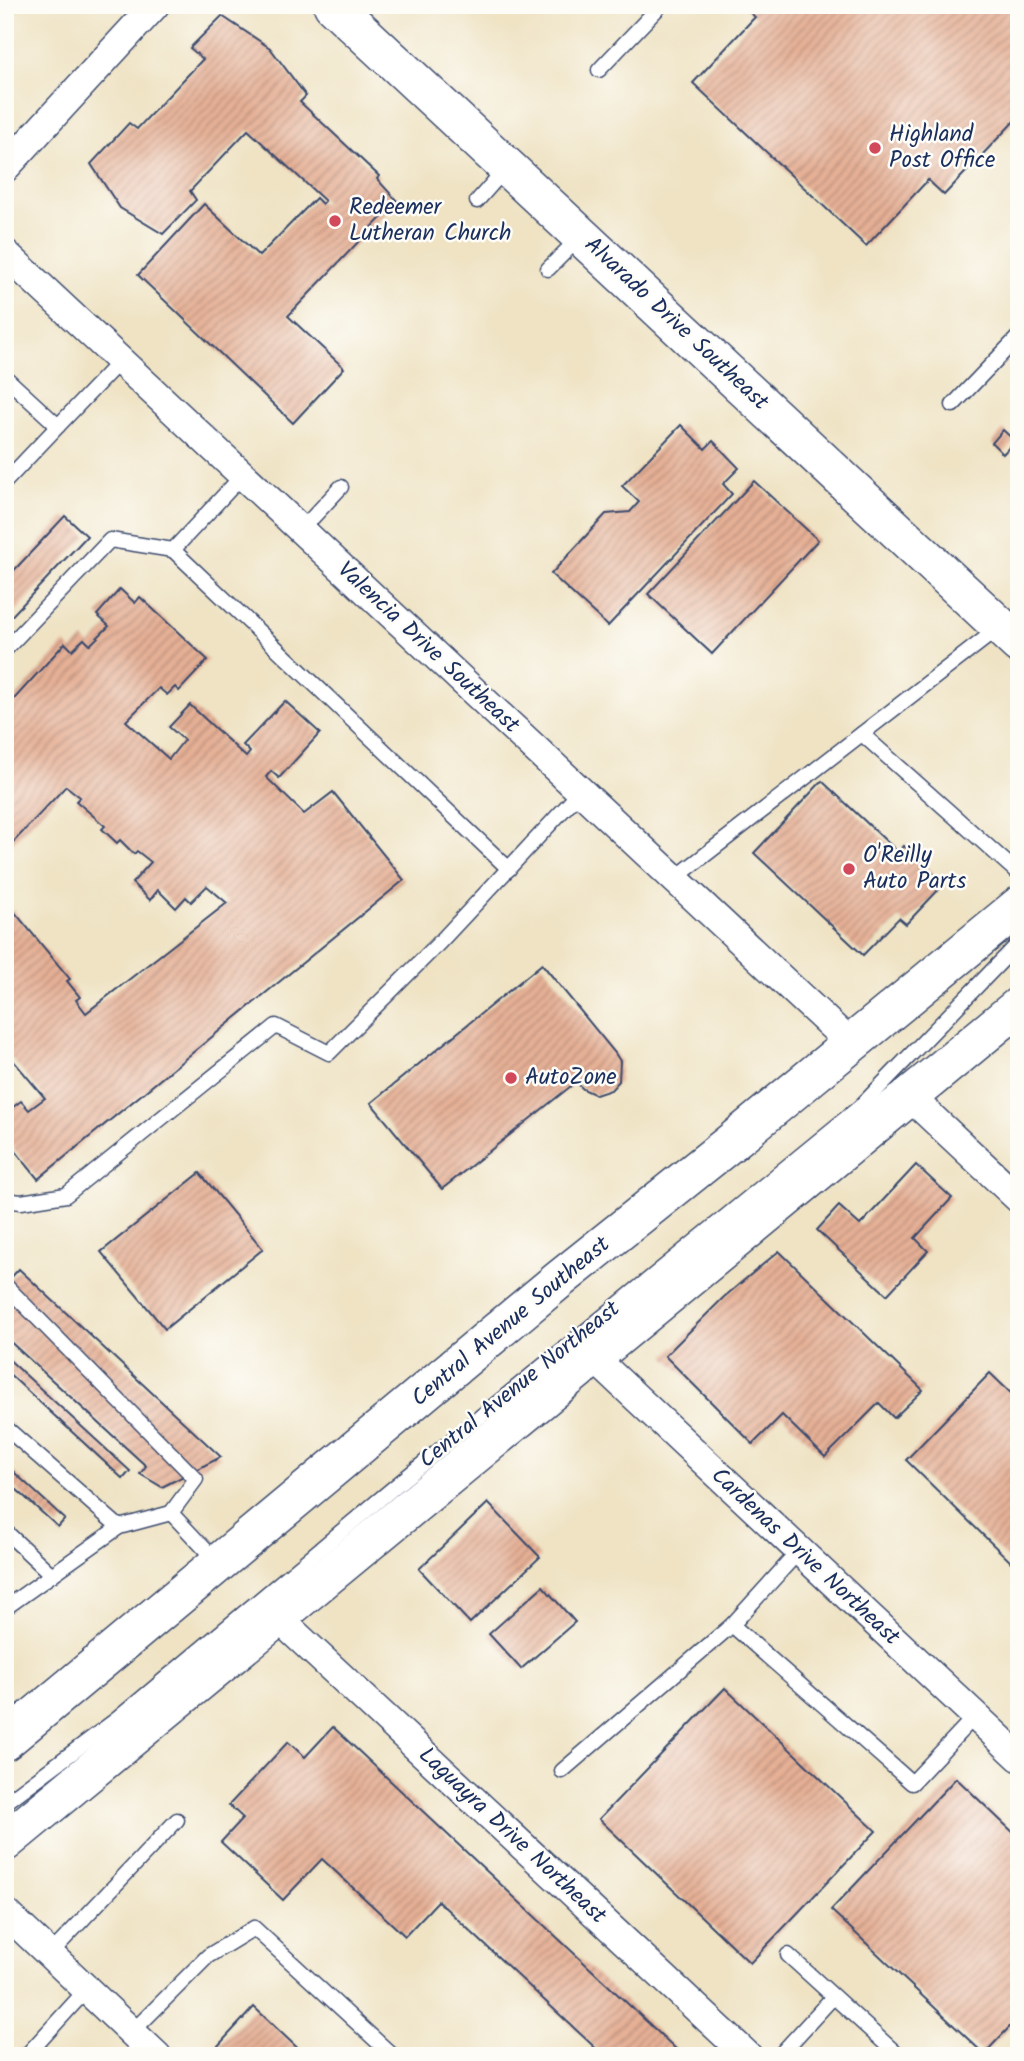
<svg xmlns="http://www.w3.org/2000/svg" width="1024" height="2061" font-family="Kalam,sans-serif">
<defs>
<pattern id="building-hatch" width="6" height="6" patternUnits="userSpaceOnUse" patternTransform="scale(1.75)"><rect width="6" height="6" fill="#e6b095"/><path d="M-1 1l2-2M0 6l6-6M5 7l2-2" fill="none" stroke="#ba907d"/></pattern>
</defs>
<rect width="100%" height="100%" fill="#fdfcf7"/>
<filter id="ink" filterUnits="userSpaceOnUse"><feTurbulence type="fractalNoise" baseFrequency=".0143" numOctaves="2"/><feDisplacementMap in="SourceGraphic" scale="14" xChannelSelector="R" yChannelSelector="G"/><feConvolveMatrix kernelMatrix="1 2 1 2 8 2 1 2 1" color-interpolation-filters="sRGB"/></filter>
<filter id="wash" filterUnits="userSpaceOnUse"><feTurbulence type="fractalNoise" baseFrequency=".00686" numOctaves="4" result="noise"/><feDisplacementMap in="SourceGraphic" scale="28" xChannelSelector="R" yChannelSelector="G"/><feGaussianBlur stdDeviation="1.57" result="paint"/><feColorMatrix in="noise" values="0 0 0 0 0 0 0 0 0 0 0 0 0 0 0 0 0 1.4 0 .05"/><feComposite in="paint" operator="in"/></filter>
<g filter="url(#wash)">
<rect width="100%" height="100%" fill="#efe3c4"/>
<g id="blocks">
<g fill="url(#building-hatch)">
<polygon points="742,5 1019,5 1019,116 944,195 928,180 866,246 693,83 755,17"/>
<polygon points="222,16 270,48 306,96 300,102 379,176 377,179 397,201 288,316 344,368 293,423 138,275 204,204 259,256 316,198 322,204 325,201 248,130 190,191 196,200 163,234 120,208 91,164 129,123 137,129 203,59 190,48"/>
<polygon points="681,425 705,449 713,441 739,468 723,484 732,494 608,626 551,574 606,514 630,512 639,502 622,486"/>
<polygon points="1003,430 1015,441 1003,454 992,443"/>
<polygon points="754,481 818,540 712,654 648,594"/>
<polygon points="65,516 87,536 5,623 5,580"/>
<polygon points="120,589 135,603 140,597 208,660 179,691 175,687 167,695 159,688 126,721 169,759 184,740 169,727 190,705 246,757 250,752 243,745 285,701 320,733 279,778 271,771 266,777 304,814 333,792 404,880 38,1179 5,1138 5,1113 21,1101 29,1110 45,1098 5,1051 5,916 13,910 70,979 67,981 80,997 76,1000 86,1013 227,903 207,886 191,902 186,897 176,908 158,890 150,900 132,883 151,862 137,851 134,854 120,840 117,843 102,829 105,826 76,801 80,797 66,786 5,851 5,709 65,643 72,650 84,639 90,645 109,626 97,615"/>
<polygon points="822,781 898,852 904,846 944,884 906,924 899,918 863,955 754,853"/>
<polygon points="542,964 615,1053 620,1061 619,1081 611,1090 596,1095 583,1089 576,1082 442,1189 371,1103"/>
<polygon points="916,1165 952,1198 915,1238 928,1251 887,1295 817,1230 839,1206 860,1225"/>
<polygon points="200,1173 263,1249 165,1329 101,1252"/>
<polygon points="779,1251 923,1390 894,1418 879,1403 825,1457 782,1415 753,1444 665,1356 724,1297"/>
<polygon points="19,1269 221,1457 162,1487 140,1474 146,1466 5,1337 5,1284"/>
<polygon points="5,1356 130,1471 123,1479 5,1370"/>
<polygon points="990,1373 1019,1401 1019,1570 906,1460"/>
<polygon points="5,1464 65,1519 58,1527 5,1479"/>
<polygon points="488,1503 540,1557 470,1623 419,1569"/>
<polygon points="543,1586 575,1622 521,1669 489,1634"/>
<polygon points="725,1688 876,1831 750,1963 599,1819"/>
<polygon points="333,1727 676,2049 670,2056 604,2056 438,1901 405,1936 322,1859 283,1900 221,1842 243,1818 229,1805 288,1742 305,1757"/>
<polygon points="956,1778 1019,1838 1019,2017 984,2054 831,1910"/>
<polygon points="254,2007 306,2056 225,2056 216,2048"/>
</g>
</g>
</g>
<g filter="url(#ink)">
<use href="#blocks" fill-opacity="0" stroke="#3b4a6d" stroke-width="2"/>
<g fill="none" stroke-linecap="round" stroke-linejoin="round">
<defs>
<g id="lane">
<polyline points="599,70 661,5"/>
<polyline points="477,201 506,168"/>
<polyline points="548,269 580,237"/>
<polyline points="5,377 58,426 5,482"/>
<polyline points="953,405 1019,336"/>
<polyline points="58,426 121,360"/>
<polyline points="302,529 341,487"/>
<polyline points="173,550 509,869"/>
<polyline points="5,650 110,540 173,550 243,475"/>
<polyline points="862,734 1019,874"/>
<polyline points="674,879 1000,627"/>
<polyline points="5,1200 21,1202 66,1195 276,1026 329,1053 440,942 581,791"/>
<polyline points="5,1285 196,1479 171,1513"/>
<polyline points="5,1427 119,1527 171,1513 218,1563"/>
<polyline points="5,1531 52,1575"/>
<polyline points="5,1608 119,1527"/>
<polyline points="732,1625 912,1783 975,1716"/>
<polyline points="562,1771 732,1625 799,1551"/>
<polyline points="5,1803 117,1719 398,1484 861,1106 1016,946"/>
<polyline points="50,1954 177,1820"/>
<polyline points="788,1955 899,2056"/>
<polyline points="132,2032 208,1956 254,1928 393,2056"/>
<polyline points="26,2056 87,1989"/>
<polyline points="779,2056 833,1997"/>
</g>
<g id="street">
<polyline points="5,168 155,5"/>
<polyline points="5,253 850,1043"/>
<polyline points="909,1096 1019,1199"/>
<polyline points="592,1356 1019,1757"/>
<polyline points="276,1616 748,2056"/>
<polyline points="5,1912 157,2056"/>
</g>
<polyline id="secondary" points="333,5 1019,644"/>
<g id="primary">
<polyline points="5,1741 560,1279 734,1140 1019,906"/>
<polyline points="5,1842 1019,1006"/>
</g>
</defs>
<use href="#lane" stroke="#3b4a6d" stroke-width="17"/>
<use href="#street" stroke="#3b4a6d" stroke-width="31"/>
<use href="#secondary" stroke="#3b4a6d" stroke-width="41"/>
<use href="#primary" stroke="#3b4a6d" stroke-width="41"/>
<use href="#lane" stroke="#fff" stroke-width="14"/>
<use href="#street" stroke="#fff" stroke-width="28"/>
<use href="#secondary" stroke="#fff" stroke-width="38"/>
<use href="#primary" stroke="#fff" stroke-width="38"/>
</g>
</g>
<g fill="#d1495b" stroke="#fdfcf7" stroke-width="2.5">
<circle cx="875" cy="148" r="7"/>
<circle cx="335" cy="221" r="7"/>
<circle cx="849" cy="869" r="7"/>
<circle cx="511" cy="1078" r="7"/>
</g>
<g text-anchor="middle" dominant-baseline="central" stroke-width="5" stroke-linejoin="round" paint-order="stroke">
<g font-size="23" fill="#1b2f5e" stroke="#fdfcf7" text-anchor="start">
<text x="889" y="135">Highland<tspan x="889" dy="26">Post Office</tspan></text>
<text x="349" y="208">Redeemer<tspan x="349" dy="26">Lutheran Church</tspan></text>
<text x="863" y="856">O'Reilly<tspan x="863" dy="26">Auto Parts</tspan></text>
<text x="525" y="1078">AutoZone</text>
</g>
<g font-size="23" fill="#1b2f5e" stroke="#fdfcf7">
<text transform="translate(676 324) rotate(43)">Alvarado Drive Southeast</text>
<text transform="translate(428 648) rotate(43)">Valencia Drive Southeast</text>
<text transform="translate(511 1322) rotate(-40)">Central Avenue Southeast</text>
<text transform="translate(520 1385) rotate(-39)">Central Avenue Northeast</text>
<text transform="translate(805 1557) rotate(43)">Cardenas Drive Northeast</text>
<text transform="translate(512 1836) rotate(43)">Laguayra Drive Northeast</text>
</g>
</g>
<rect width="1024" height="2061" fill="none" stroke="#fdfcf7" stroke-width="28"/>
</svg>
